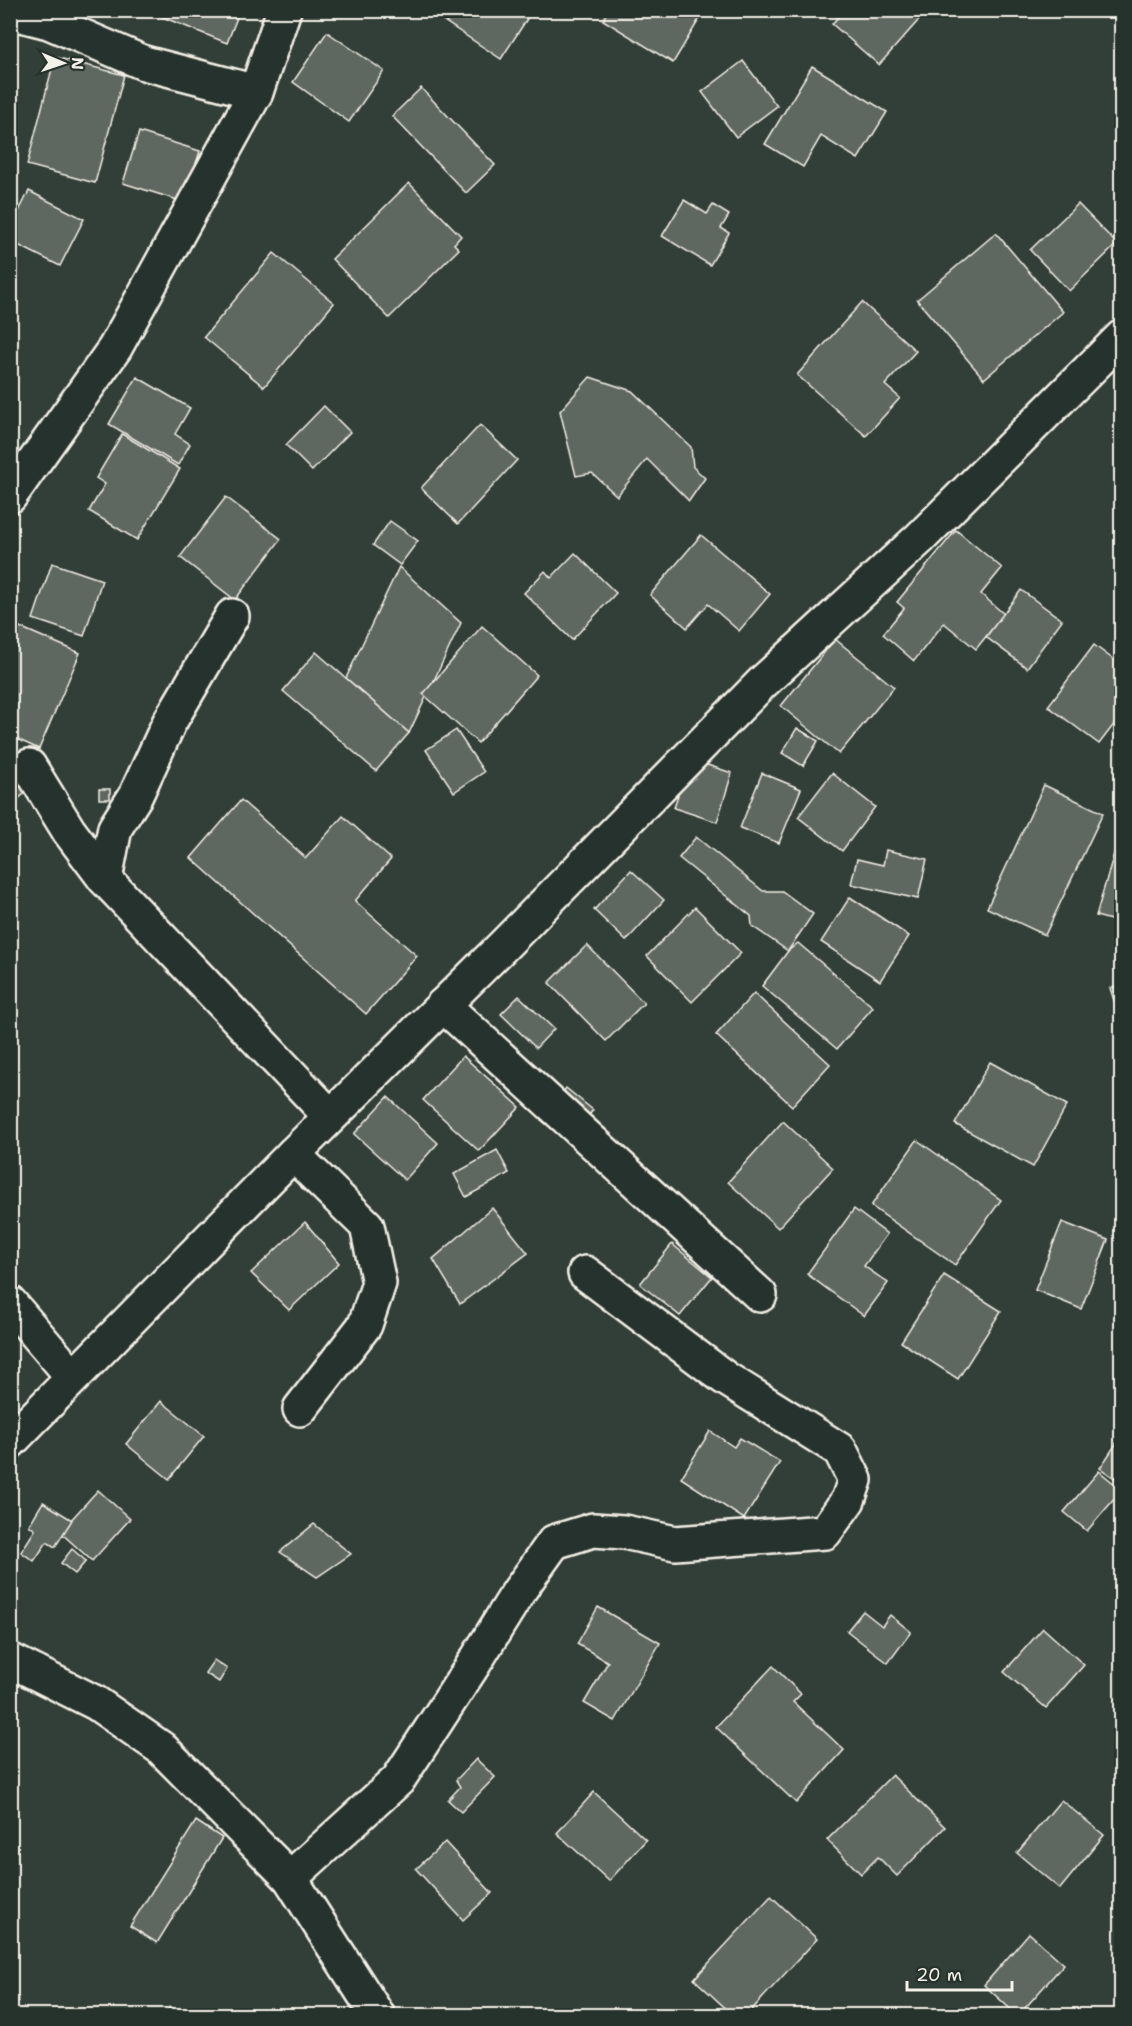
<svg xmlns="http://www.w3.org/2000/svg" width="1132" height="2026" font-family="'Shantell Sans',sans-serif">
<rect width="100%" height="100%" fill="#323e38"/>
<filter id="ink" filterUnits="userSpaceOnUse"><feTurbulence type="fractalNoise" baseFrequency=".0167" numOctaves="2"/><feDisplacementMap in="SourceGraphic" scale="12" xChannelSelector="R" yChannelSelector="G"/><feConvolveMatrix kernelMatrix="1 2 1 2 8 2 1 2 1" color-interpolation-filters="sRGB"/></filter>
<g filter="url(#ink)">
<g fill="#5f6861" stroke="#f4f1e8" stroke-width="1.5">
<polygon points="145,10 240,10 227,43"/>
<polygon points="446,10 514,10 527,19 501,59 441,19"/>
<polygon points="608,10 687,10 700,18 673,63 603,20"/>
<polygon points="844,10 921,10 925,13 879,65 832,24"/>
<polygon points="327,32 384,71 349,122 293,82"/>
<polygon points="55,57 124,75 95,183 27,165"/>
<polygon points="743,61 777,106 736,137 702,92"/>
<polygon points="812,66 887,112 858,159 821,136 803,167 765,144"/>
<polygon points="421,88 495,165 466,193 392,116"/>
<polygon points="139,132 200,151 184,202 123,183"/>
<polygon points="409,183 461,236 454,244 459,249 389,318 332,259"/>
<polygon points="10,184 17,186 10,202"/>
<polygon points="29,191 84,219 60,266 10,241 10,229"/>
<polygon points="684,200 707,214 713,205 729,215 721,228 729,233 710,265 662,236"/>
<polygon points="1078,204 1117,244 1069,291 1030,250"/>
<polygon points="996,233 1063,312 984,379 917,300"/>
<polygon points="274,253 334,303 264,387 204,337"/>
<polygon points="862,302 916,351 885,385 900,398 866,436 797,375"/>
<polygon points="137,377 190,408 175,434 190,444 178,465 109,424"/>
<polygon points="590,377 632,391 691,447 693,467 705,478 689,501 647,459 617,496 592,473 576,476 560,411"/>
<polygon points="324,406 350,432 312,471 286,445"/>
<polygon points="480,425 517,460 458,524 421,488"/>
<polygon points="122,434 180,469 137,540 89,511 105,484 96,478"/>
<polygon points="226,497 281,539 235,600 180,557"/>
<polygon points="390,521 418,541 400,565 373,545"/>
<polygon points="956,530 1002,568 981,594 1004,614 976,649 944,623 914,661 883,634 904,608 897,602"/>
<polygon points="701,535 770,594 739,631 708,604 687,628 650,595"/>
<polygon points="575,553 616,593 572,640 524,593 545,571 551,578"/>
<polygon points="52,563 102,580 84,636 33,619"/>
<polygon points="399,567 461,623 409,733 346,678"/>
<polygon points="1021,590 1062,620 1027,668 986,637"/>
<polygon points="15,625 80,653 39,749 10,736 10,634"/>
<polygon points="482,626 537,675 478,743 423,694"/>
<polygon points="835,639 894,687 839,754 781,706"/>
<polygon points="1094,645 1122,666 1122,714 1099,744 1048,706"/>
<polygon points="316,652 409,733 376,771 283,691"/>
<polygon points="797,728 818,741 803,766 782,753"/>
<polygon points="456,730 484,772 454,792 426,750"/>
<polygon points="10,757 35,785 18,799 10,790"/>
<polygon points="689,759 732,773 717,822 674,808"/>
<polygon points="762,773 801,789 779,843 740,828"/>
<polygon points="832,773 875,807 842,851 798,817"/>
<polygon points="1044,785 1103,813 1045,935 987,908"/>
<rect x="99" y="789" width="11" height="10"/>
<polygon points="241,800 306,858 343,816 391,859 355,901 417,956 366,1014 191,858"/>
<polygon points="696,837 763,891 782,891 813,914 788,951 752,926 751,916 679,858"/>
<polygon points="1117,843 1122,845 1122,923 1096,916"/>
<polygon points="886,850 927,859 918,899 851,884 857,859 883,865"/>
<polygon points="631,870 664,900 626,941 594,910"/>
<polygon points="850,897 909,936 880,981 821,942"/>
<polygon points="695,907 741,953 692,1002 647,956"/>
<polygon points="798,943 873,1007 837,1049 762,986 788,951"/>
<polygon points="587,945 644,1003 606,1041 549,983"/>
<polygon points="1122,985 1122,1025 1110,988"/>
<polygon points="754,993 830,1064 792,1106 716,1035"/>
<polygon points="519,996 554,1029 536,1048 501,1014"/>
<polygon points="463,1056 520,1107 479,1151 423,1100"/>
<polygon points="990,1062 1067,1105 1033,1167 955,1124"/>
<polygon points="566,1088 593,1110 568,1142 541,1120"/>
<polygon points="388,1097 438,1143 405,1180 354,1134"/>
<polygon points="783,1121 833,1168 778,1228 728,1182"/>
<polygon points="917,1140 1001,1200 955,1265 871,1206"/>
<polygon points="497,1150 509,1173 466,1197 454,1174"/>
<polygon points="492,1208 528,1253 460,1304 433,1259"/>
<polygon points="854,1209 887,1234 864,1266 888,1283 864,1316 807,1274"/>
<polygon points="305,1222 339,1263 289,1310 251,1273"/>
<polygon points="1062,1222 1108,1240 1081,1309 1035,1290"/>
<polygon points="672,1244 712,1277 680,1316 640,1284"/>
<polygon points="944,1275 1001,1311 958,1379 901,1342"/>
<polygon points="161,1401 204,1436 169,1479 126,1444"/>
<polygon points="710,1431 734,1447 740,1438 780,1462 744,1519 681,1478"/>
<polygon points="1122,1435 1122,1483 1100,1468"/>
<polygon points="1099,1471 1122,1490 1087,1531 1064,1512"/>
<polygon points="98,1490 130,1519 92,1561 60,1532"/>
<polygon points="43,1502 72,1520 55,1547 47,1542 34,1561 21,1552 35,1530 29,1525"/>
<polygon points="314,1524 351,1554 317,1577 280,1552"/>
<polygon points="72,1549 86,1561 75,1574 61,1563"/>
<polygon points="598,1607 660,1643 615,1721 584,1703 608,1662 577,1644"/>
<polygon points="863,1611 882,1626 890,1615 911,1632 888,1663 847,1631"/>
<polygon points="1043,1628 1084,1665 1046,1708 1004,1672"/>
<polygon points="214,1660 227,1669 219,1682 205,1673"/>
<polygon points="773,1666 801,1694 793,1702 844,1750 796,1803 716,1727"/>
<polygon points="476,1759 495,1777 461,1812 448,1800 460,1787 456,1780"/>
<polygon points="892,1775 945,1827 897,1876 878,1857 861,1874 827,1840"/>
<polygon points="594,1792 646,1840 609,1881 557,1833"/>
<polygon points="1061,1800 1104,1835 1060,1889 1017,1853"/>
<polygon points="196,1821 222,1838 157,1943 130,1926"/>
<polygon points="445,1842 492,1893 463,1920 416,1869"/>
<polygon points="771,1896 817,1939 746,2016 734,2016 694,1979"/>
<polygon points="1029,1933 1064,1964 1018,2016 984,1985"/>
<polygon points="170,2007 183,2016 165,2016"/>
</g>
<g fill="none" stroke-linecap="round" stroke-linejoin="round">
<defs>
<g id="minor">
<polyline points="10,12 49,22 144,63 256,92"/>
<polyline points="10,496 115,348 256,92 284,10"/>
<polyline points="29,766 69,831 105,879 330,1116"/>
<polyline points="105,879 115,828 136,795 169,723 232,616"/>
<polyline points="443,1005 760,1295"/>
<polyline points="293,1154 367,1226 379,1283 365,1325 300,1409"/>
<polyline points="10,1303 73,1377"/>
<polyline points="10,1442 293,1154 503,946 763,682 920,538 1122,337"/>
<polyline points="290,1878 398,1780 475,1662 519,1591 554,1542 593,1530 624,1532 675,1543 825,1532 848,1500 855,1480 840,1450 725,1378 585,1273"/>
</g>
<polyline id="secondary" points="10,1660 96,1703 161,1748 290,1878 378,2016"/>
</defs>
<use href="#minor" stroke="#f4f1e8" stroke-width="38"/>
<use href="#secondary" stroke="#f4f1e8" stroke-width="38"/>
<use href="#minor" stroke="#26332d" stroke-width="33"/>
<use href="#secondary" stroke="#26332d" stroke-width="33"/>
</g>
</g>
<rect width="1132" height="2026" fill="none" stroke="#26332d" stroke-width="36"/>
<rect x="18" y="18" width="1096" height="1990" fill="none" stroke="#f4f1e8" stroke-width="2" filter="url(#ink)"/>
<g transform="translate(63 63) rotate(92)" stroke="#26332d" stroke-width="4.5" paint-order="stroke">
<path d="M0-4.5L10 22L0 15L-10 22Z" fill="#f4f1e8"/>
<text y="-9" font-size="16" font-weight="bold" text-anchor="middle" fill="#f4f1e8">N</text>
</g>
<path d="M907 1981v9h105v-9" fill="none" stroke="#f4f1e8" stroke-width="3"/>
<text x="916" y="1981" font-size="18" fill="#f4f1e8" stroke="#26332d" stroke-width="4.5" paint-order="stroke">20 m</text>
</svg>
